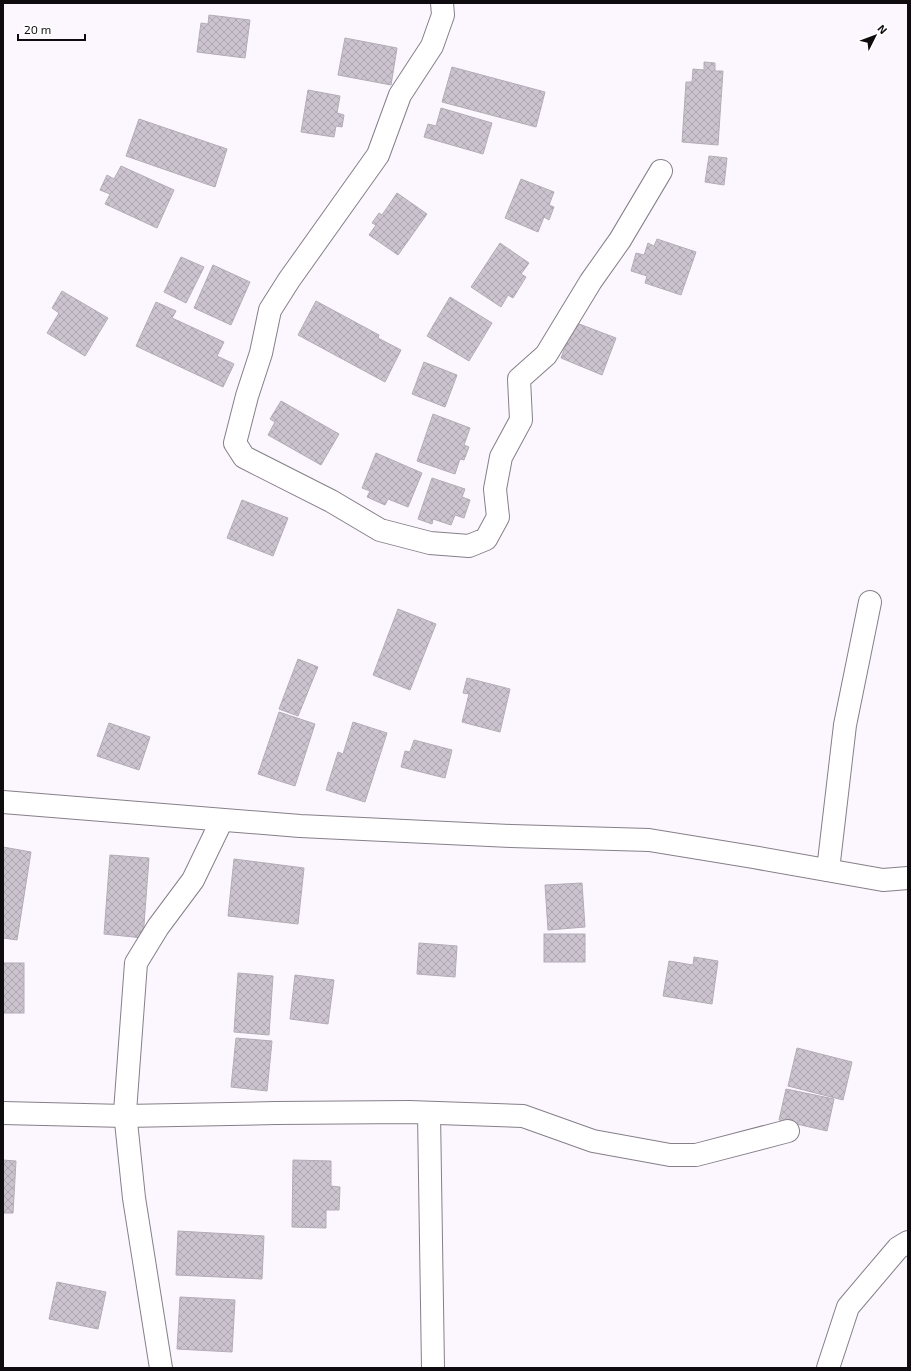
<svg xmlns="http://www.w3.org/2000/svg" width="911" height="1371" font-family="'Exo 2',sans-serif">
<defs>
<pattern id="building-cross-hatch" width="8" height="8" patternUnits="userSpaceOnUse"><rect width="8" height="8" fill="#cbc3ce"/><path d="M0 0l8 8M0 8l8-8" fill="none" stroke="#ada6b0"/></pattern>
</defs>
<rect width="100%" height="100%" fill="#fcf7fe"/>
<g fill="url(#building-cross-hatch)" stroke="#b4acb7">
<polygon points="209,15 250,20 245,58 197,52 201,23 208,24"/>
<polygon points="345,38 397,48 391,85 338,75"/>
<polygon points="704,62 715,63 715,71 723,71 718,145 682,142 686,82 692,82 693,69 704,70"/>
<polygon points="452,67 545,92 536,127 442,102"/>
<polygon points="308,90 340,96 337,113 344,115 342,127 336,126 334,137 301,132"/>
<polygon points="441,108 492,123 483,154 424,137 428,124 436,126"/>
<polygon points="139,119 227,149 215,187 126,156"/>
<polygon points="709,156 727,158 724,185 705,182"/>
<polygon points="121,166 174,190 157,228 105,204 110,194 100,190 107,175 114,179"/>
<polygon points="521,179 554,192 549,205 554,207 549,220 544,217 538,232 505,218"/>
<polygon points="397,193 427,214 398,255 369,235 376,225 372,223 379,213 382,215"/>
<polygon points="657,239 696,252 681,295 645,283 647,276 631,271 636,253 644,255 648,243 654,246"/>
<polygon points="500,243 529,263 521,274 526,277 513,298 508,295 501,307 471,287"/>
<polygon points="181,257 204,267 186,303 164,292"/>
<polygon points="213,265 250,282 231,325 194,308"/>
<polygon points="62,291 108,318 85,356 47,333 59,313 52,308"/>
<polygon points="450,297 492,323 469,361 427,336"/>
<polygon points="316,301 379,335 378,338 401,350 385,382 298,335"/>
<polygon points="156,302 176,311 172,318 224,342 217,356 234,364 223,387 136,346"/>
<polygon points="574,322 616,338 602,375 561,358"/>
<polygon points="424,362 457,375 445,407 412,394"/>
<polygon points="281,401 339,434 321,465 268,435 275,422 270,419"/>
<polygon points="433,414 470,428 464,445 469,447 464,460 460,459 455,474 417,461"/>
<polygon points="376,453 422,473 408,507 388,499 385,505 367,497 370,491 362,488"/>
<polygon points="432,478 465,489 462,497 470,500 464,518 455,515 451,525 433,519 432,524 418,519"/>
<polygon points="242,500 288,518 273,556 227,538"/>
<polygon points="398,609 436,624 410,690 373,675"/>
<polygon points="298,659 318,667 298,716 279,709"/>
<polygon points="467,678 510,689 500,732 462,722 469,694 463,693"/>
<polygon points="279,712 315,724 295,786 258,774"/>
<polygon points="353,722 387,733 365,802 326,790 338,752 343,754"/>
<polygon points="109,723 150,737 139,770 97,756"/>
<polygon points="414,740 452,750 445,778 401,767 405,751 410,752"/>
<polygon points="3,847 31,852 17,940 3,938"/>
<polygon points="110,855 149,858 143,938 104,934"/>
<polygon points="234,859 304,868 298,924 228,916"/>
<polygon points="582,883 585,927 548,930 545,885"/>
<rect x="544" y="934" width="41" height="28"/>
<polygon points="419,943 457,946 455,977 417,974"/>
<polygon points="694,957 718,961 712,1004 663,996 669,961 693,965"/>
<rect x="3" y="963" width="21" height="50"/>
<polygon points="238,973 273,976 269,1035 234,1032"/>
<polygon points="295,975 334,980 328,1024 290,1019"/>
<polygon points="236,1038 272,1041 267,1091 231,1087"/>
<polygon points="797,1048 852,1062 843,1100 788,1086"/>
<polygon points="786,1089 834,1099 827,1131 779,1120"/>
<polygon points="3,1160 16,1161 13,1213 3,1213"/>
<polygon points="293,1160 331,1161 331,1186 340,1187 339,1210 326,1210 326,1228 292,1227"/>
<polygon points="178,1231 264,1236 262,1279 176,1275"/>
<polygon points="57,1282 106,1292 98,1329 49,1319"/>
<polygon points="180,1297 235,1300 232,1352 177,1349"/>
</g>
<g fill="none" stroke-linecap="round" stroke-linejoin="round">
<defs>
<g id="minor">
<polyline points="442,3 443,15 432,46 400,95 378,155 289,280 270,310 261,353 247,396 235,443 244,457 331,501 380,530 430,543 469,546 486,539 498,517 495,489 501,457 521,420 519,379 546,355 591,281 620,240 661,171"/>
<polyline points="3,802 300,826 511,836 649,840 753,857 883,880 908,878"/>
<polyline points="828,870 845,725 870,602"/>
<polyline points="3,1113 125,1116 276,1113 409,1112 523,1116 593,1141 670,1155 696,1155 788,1131"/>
<polyline points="429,1113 433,1368"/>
<polyline points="161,1368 134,1198 125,1112 136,963 158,927 193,880 222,820"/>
<polyline points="828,1368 848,1307 898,1248 908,1242"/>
</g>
</defs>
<use href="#minor" stroke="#867f89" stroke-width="24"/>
<use href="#minor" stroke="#fff" stroke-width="22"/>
</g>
<rect width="911" height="1371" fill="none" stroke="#0e0c0f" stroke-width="8"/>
<g transform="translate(875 36) rotate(48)" stroke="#ffffff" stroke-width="3" paint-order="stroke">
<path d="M0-3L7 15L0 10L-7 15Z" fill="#0e0c0f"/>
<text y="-6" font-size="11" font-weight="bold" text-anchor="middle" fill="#0e0c0f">N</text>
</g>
<path d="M18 34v6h67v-6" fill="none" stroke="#0e0c0f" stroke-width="2"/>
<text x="24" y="34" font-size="12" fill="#0e0c0f" stroke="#ffffff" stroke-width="3" paint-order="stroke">20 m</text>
</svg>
